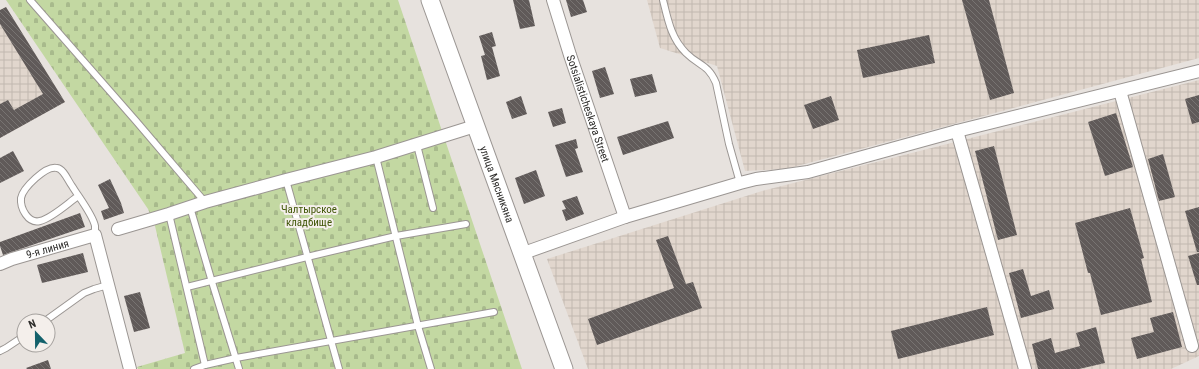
<svg xmlns="http://www.w3.org/2000/svg" width="1199" height="369" font-family="'Roboto Condensed',sans-serif">
<defs>
<pattern id="industrial-grid" width="8" height="8" patternUnits="userSpaceOnUse"><rect width="8" height="8" fill="#e1d6cd"/><path d="M0 4h8M4 0v8" fill="none" stroke="#c1b8b0"/></pattern>
<pattern id="cemetery-stones" width="16" height="16" patternUnits="userSpaceOnUse"><rect width="16" height="16" fill="#c3d8a2"/><path d="M2 7V4a2 2 0 0 1 4 0v3zM10 15v-3a2 2 0 0 1 4 0v3z" fill="#a8ba8c"/></pattern>
<pattern id="building-back-hatch" width="6" height="6" patternUnits="userSpaceOnUse"><rect width="6" height="6" fill="#605a59"/><path d="M-1 5l2 2M0 0l6 6M5-1l2 2" fill="none" stroke="#787472"/></pattern>
</defs>
<rect width="100%" height="100%" fill="#e7e2de"/>
<g fill="url(#industrial-grid)">
<polygon points="647,0 1199,0 1199,58 786,169 745,171 717,66 660,48"/>
<polygon points="6,7 65,102 0,138 0,10"/>
<polygon points="1199,80 1199,356 1171,369 588,369 547,259 762,191"/>
</g>
<polygon fill="url(#cemetery-stones)" points="6,0 398,0 522,369 138,369 137,367 185,353 155,226 148,209"/>
<g fill="url(#building-back-hatch)">
<polygon points="513,0 529,0 535,26 520,29"/>
<polygon points="566,0 583,0 587,12 571,17"/>
<polygon points="962,0 989,0 1014,93 990,100"/>
<polygon points="6,7 65,102 0,138 0,104 8,100 14,110 43,94 0,24 0,10"/>
<polygon points="492,32 496,46 492,47 500,76 487,80 481,56 485,55 479,36"/>
<polygon points="929,35 935,63 863,78 857,50"/>
<polygon points="605,67 614,94 600,98 592,71"/>
<polygon points="652,74 657,92 635,97 630,79"/>
<polygon points="1199,95 1199,122 1192,124 1185,99"/>
<polygon points="521,96 527,114 512,119 506,102"/>
<polygon points="831,96 839,120 813,129 804,105"/>
<polygon points="562,108 566,123 553,127 548,112"/>
<polygon points="1116,113 1133,167 1105,176 1088,122"/>
<polygon points="668,121 674,138 623,155 617,137"/>
<polygon points="576,139 578,148 575,149 583,172 566,177 555,145"/>
<polygon points="994,146 1017,235 998,240 975,151"/>
<polygon points="13,151 24,171 0,183 0,158"/>
<polygon points="1163,154 1175,197 1159,201 1148,159"/>
<polygon points="536,170 545,196 524,204 515,178"/>
<polygon points="110,179 121,203 124,213 104,220 101,211 109,208 98,185"/>
<polygon points="577,196 584,214 566,221 562,210 566,209 562,201"/>
<polygon points="1199,207 1199,252 1197,252 1185,211"/>
<polygon points="1130,208 1144,258 1141,259 1152,302 1101,315 1090,273 1088,273 1075,223"/>
<polygon points="80,213 85,227 3,255 0,246 0,242"/>
<polygon points="668,236 686,284 693,282 702,308 597,345 588,319 674,288 656,240"/>
<polygon points="83,253 88,272 42,283 37,265"/>
<polygon points="1199,253 1199,285 1197,285 1188,256"/>
<polygon points="1023,269 1031,296 1049,290 1054,309 1021,318 1009,273"/>
<polygon points="140,292 150,328 134,332 124,296"/>
<polygon points="987,307 994,335 898,359 891,331"/>
<polygon points="1173,312 1182,347 1137,359 1131,338 1154,332 1150,318"/>
<polygon points="1096,327 1105,363 1079,369 1038,369 1032,344 1051,338 1055,353 1080,346 1076,333"/>
<polygon points="48,360 51,369 27,369 26,368"/>
</g>
<g fill="none" stroke-linecap="round" stroke-linejoin="round">
<defs>
<g id="lane">
<polyline points="30,0 136,121 205,202"/>
<path d="M 663,0 C 668,20 671,38 686,53 C 699,66 708,64 716,83 L 729,144 L 740,183"/>
<polyline points="417,145 433,208"/>
<polyline points="376,157 418,326 431,369"/>
<polyline points="286,180 339,369"/>
<path d="M 78,196 C 67,204 52,218 40,221 C 28,224 20,208 21,198 C 23,188 46,165 57,168 C 64,169 68,181 72,186 C 78,196 93,215 95,226 C 95,229 95,233 95,235"/>
<polyline points="190,207 212,282 239,369"/>
<polyline points="169,214 205,365"/>
<polyline points="187,287 307,257 396,236 466,224"/>
<polyline points="45,321 84,293 94,289 108,285"/>
<polyline points="0,351 6,348 24,336"/>
<polyline points="194,369 205,365 236,358 494,312"/>
</g>
<g id="street">
<path id="s1" d="M 553,0 L 570,55 L 625,217"/>
<polyline points="1120,91 1192,346"/>
<polyline points="957,131 1025,369"/>
<polyline points="118,229 169,214 205,202 286,180 376,157 475,126"/>
<polyline points="521,254 625,217 740,183 756,179 808,172 957,131 1199,71"/>
<path id="s2" d="M 0,264 L 12,259 L 95,235 L 130,369"/>
</g>
<g id="secondary">
<path id="s3" d="M 430,0 L 564,369"/>
</g>
</defs>
<use href="#lane" stroke="#9b9693" stroke-width="8"/>
<use href="#street" stroke="#9b9693" stroke-width="14"/>
<use href="#secondary" stroke="#9b9693" stroke-width="19"/>
<use href="#lane" stroke="#fff" stroke-width="6"/>
<use href="#street" stroke="#fff" stroke-width="12"/>
<use href="#secondary" stroke="#fff" stroke-width="17"/>
</g>
<g text-anchor="middle" dominant-baseline="central" stroke-width="4" stroke-linejoin="round" paint-order="stroke">
<g font-size="11" fill="#2e2d2b" stroke="#f4efeb">
<text stroke="none"><textPath href="#s1" startOffset="114">Sotsialisticheskaya Street</textPath></text>
<text stroke="none"><textPath href="#s3" startOffset="196">улица Мясникяна</textPath></text>
<text stroke="none"><textPath href="#s2" startOffset="50">9-я линия</textPath></text>
</g>
<g font-size="11" fill="#415708" stroke="#f4efeb">
<text x="309" y="209">Чалтырское<tspan x="309" dy="13">кладбище</tspan></text>
</g>
</g>
<g transform="translate(36 333) rotate(338)"><circle r="19" fill="#f4efeb" stroke="#a5a19e"/>
<path d="M0-3L7 15L0 10L-7 15Z" fill="#13616b"/>
<text y="-6" font-size="11" font-weight="bold" text-anchor="middle" fill="#2e2d2b">N</text>
</g>
</svg>
